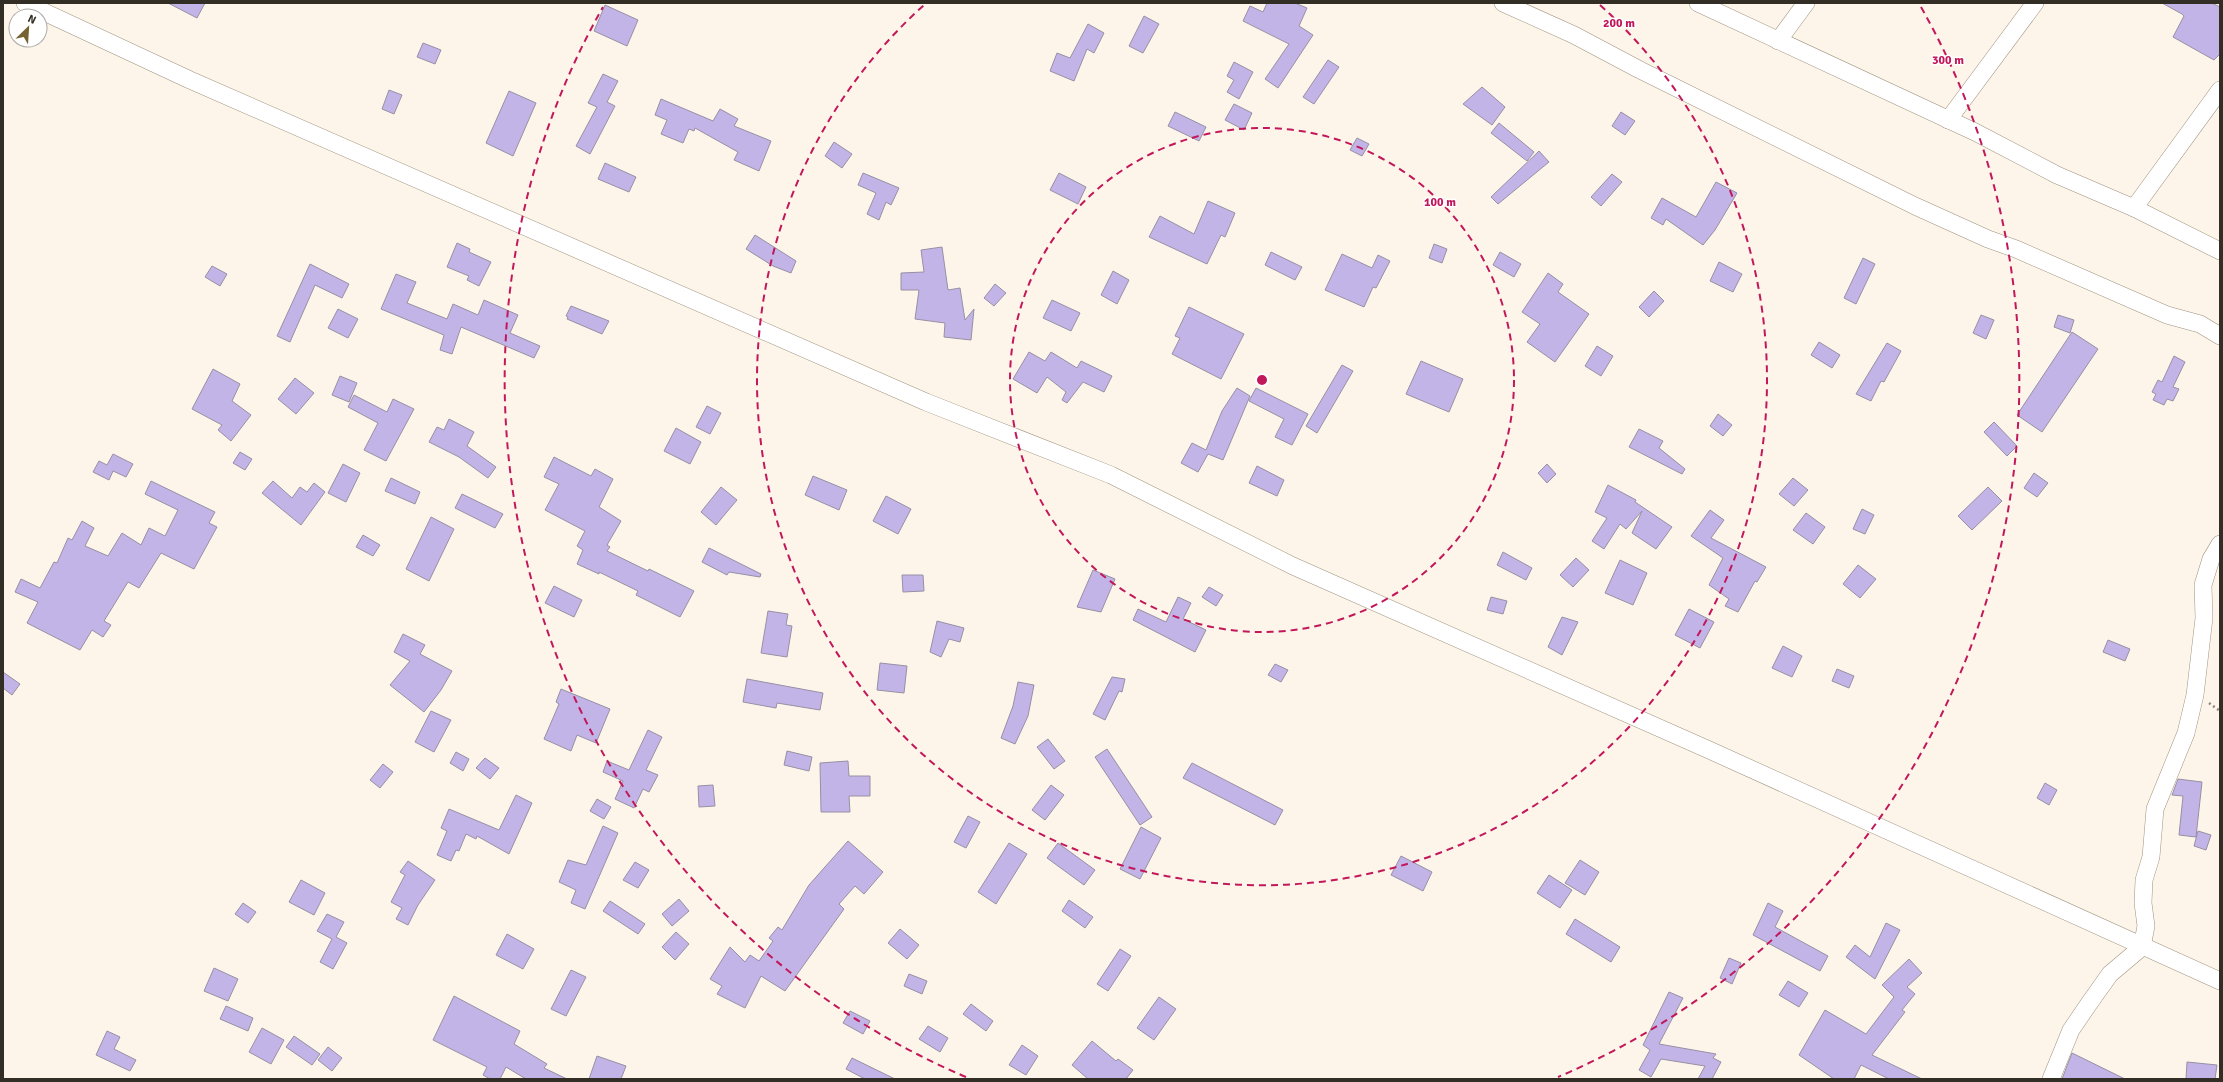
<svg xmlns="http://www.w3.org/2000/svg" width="2223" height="1082" font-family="Signika,sans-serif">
<rect width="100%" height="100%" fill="#fdf5e9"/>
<g fill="#c3b4e7" stroke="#9690a4">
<polygon points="168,3 205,3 197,18"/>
<polygon points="1267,3 1295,3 1307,8 1299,26 1313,35 1278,88 1265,79 1289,44 1243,21 1250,6 1263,12"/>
<polygon points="2162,3 2212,3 2220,7 2220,54 2214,60 2173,37 2184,16 2182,14"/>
<polygon points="605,5 638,20 627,46 594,31"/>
<polygon points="1144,16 1159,24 1143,53 1129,46"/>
<polygon points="1088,24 1104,33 1094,53 1087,49 1074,81 1050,71 1057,53 1070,58"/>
<polygon points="423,43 441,50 435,64 417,57"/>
<polygon points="1328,60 1339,67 1314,104 1303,97"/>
<polygon points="1234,62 1253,72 1239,99 1227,92 1234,80 1227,76"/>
<polygon points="603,74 618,81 607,102 615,106 590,154 576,146 597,107 588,103"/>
<polygon points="1482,87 1505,107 1492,125 1463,104"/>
<polygon points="389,90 402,95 394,114 382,109"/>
<polygon points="509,91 536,103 513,156 486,143"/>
<polygon points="661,99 713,121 720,109 738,119 734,126 771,141 759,171 734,160 738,152 695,128 694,131 689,129 683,143 661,134 667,120 655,115"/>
<polygon points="1234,104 1252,113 1244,130 1225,120"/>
<polygon points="1175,112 1206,127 1199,141 1168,126"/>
<polygon points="1621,112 1635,121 1625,135 1612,126"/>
<polygon points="1499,123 1534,152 1527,161 1491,133"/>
<polygon points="1357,138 1369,144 1362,156 1350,150"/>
<polygon points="834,142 852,154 842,168 825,156"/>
<polygon points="1539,151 1549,162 1498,204 1491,197"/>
<polygon points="605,163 636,177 629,192 598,179"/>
<polygon points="863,173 899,188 891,205 886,202 879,220 867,214 876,193 858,185"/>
<polygon points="1059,173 1086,187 1078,204 1050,190"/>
<polygon points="1612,174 1622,182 1601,206 1591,197"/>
<polygon points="1716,182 1737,193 1715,230 1703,245 1666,219 1663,225 1651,218 1662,198 1696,217"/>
<polygon points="1208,201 1235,213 1225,237 1221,235 1207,264 1149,237 1160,216 1194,234"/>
<polygon points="755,235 796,261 791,273 773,266 746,249"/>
<polygon points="457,243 470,249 469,252 491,262 479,286 467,280 469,276 447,267"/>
<polygon points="1434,244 1447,249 1442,263 1429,258"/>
<polygon points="942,247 948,290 960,288 965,320 974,309 971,340 944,337 945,323 915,319 919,290 901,290 901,273 924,272 921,250"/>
<polygon points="1271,252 1302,267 1295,280 1265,265"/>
<polygon points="1500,252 1521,264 1514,277 1493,265"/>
<polygon points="1342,254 1372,268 1378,255 1390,261 1376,288 1373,287 1364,307 1325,290"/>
<polygon points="1863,258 1875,264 1856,304 1844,298"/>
<polygon points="1719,262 1742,274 1733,292 1710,281"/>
<polygon points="310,264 349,284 342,298 315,285 290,342 277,336"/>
<polygon points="212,266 227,274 220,286 205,277"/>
<polygon points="1113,271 1129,280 1117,304 1101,295"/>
<polygon points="1548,273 1563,284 1558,292 1589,314 1555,362 1527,342 1540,324 1522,312"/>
<polygon points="396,274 416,282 407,303 447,319 453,304 478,315 484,300 518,315 510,333 540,346 534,358 461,327 452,354 440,350 444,335 381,309"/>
<polygon points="995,284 1006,293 994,306 984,298"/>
<polygon points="1654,291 1664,301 1649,317 1639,307"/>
<polygon points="1052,300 1080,313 1071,331 1043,318"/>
<polygon points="571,306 609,321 602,334 567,319 568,317 566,316"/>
<polygon points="1189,307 1244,334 1221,379 1172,354 1180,338 1175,336"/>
<polygon points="338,309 358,319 348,338 328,328"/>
<polygon points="1981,315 1994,320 1986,339 1973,333"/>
<polygon points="2058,315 2074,320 2070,333 2054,327"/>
<polygon points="2072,332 2098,349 2042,432 2017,415"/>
<polygon points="1819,342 1840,355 1832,368 1811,355"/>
<polygon points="1887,343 1901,351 1884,382 1881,381 1871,401 1856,394"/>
<polygon points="1597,346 1613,356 1601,376 1585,366"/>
<polygon points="1029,352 1045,361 1051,352 1077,368 1081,361 1112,376 1104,392 1083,382 1067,403 1062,400 1066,392 1047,377 1037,393 1013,379"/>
<polygon points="2174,356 2185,362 2173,387 2179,389 2173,401 2167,399 2164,405 2153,400 2156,394 2152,392 2158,380 2162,382"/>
<polygon points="1421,361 1463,379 1449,412 1406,394"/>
<polygon points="1342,365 1353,371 1317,433 1306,426"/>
<polygon points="213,369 240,384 232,401 251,415 231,441 218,430 222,425 192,409"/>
<polygon points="340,376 357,383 349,402 332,395"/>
<polygon points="295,378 314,393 296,414 278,399"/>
<polygon points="1237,388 1250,396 1223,460 1208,454 1198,472 1181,463 1192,443 1206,450 1222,411"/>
<polygon points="1256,388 1308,414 1292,445 1275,437 1284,419 1249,401"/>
<polygon points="354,395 387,412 393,399 414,409 386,461 364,450 378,423 348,407"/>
<polygon points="707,406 721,413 710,434 696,427"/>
<polygon points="1718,414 1732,425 1723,436 1710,426"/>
<polygon points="449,419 474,432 467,446 496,467 488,478 459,457 429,442 437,427 444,430"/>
<polygon points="1994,422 2017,446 2007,456 1984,432"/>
<polygon points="676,428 701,442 690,464 664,451"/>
<polygon points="1639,429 1663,441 1659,448 1685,469 1682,474 1629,447"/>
<polygon points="240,452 252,459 245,470 233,463"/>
<polygon points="113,454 133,464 126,477 113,471 109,480 93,472 99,461 107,465"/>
<polygon points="554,457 591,476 595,469 613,479 599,507 621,521 607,545 610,547 607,551 648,571 649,569 694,591 680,617 636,595 638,591 599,572 599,574 577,564 583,550 577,546 585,531 545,510 559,484 544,477"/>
<polygon points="343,464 360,473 346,502 328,493"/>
<polygon points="1547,464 1556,474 1547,483 1538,473"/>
<polygon points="1257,466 1284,480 1277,496 1249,483"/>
<polygon points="2034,473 2048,483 2037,497 2024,488"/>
<polygon points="813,476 847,490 839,510 805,495"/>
<polygon points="391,478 420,492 415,504 385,491"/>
<polygon points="1793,478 1808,490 1794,506 1779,494"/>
<polygon points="151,481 215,512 209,523 217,527 194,569 161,553 139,588 128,582 104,621 111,625 103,637 92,630 80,650 27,623 38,602 15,592 21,579 40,588 54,562 57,563 68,538 72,540 82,521 94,528 85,546 108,556 122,533 141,545 149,528 165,536 178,510 145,494"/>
<polygon points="273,481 292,498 300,487 307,492 314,483 325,492 301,525 262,493"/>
<polygon points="1608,485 1636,500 1635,502 1672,527 1656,549 1632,533 1642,511 1626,529 1620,524 1604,549 1592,541 1607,518 1595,512"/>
<polygon points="721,487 737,500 716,525 701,512"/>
<polygon points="1988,487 2002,501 1972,530 1958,516"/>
<polygon points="462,494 503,514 495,528 455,508"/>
<polygon points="886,496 911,509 898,534 873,521"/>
<polygon points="1862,509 1874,515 1865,534 1853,529"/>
<polygon points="1710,510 1724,520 1711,538 1766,567 1757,582 1755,581 1738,612 1725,606 1729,599 1709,585 1723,558 1691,536"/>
<polygon points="1806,513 1825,527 1813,544 1793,530"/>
<polygon points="431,517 454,529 429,581 406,569"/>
<polygon points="363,535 380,545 373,556 356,547"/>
<polygon points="709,548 761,574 760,577 729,572 727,575 702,562"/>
<polygon points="1503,552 1532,568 1526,580 1497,565"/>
<polygon points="1576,558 1589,570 1573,587 1560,575"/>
<polygon points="1620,560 1647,573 1633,605 1605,593"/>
<polygon points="1858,565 1876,579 1860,598 1843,584"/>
<polygon points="1093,570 1115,579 1101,612 1077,607"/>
<polygon points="902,575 923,575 924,591 903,592"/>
<polygon points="554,586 582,600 574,617 545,603"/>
<polygon points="1209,587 1223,595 1216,606 1202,597"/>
<polygon points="1178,597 1191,603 1183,619 1206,630 1195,652 1133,620 1138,609 1166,622"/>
<polygon points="1491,597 1507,601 1503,614 1487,610"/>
<polygon points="1689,609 1714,622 1700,648 1675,635"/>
<polygon points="768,611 788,614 786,625 792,626 787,657 761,653"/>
<polygon points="1562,617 1578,622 1562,655 1548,647"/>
<polygon points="937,621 964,628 960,642 949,639 941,657 930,652"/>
<polygon points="403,634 425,645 420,654 452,671 441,690 424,712 390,685 410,661 394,652"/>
<polygon points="2108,640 2130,649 2125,661 2103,652"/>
<polygon points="1783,646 1802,656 1792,677 1772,668"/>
<polygon points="880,663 907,666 904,693 877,690"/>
<polygon points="1275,664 1288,670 1281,682 1268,675"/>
<polygon points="1837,669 1854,676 1849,688 1832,681"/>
<polygon points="3,672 20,684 12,695 3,688"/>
<polygon points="1112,677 1125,679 1122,692 1119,691 1105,720 1093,714"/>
<polygon points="747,679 823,693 820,710 777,703 776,708 743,702"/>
<polygon points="1018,682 1034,685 1028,716 1015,744 1001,738 1013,706"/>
<polygon points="561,689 610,709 596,743 577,735 571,751 544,739 559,704 556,702"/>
<polygon points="431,711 451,720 434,752 415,742"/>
<polygon points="648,730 662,737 646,770 658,775 649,792 643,789 634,808 615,799 623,781 603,772 607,761 629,770"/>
<polygon points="1048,739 1065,761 1054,769 1037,747"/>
<polygon points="1107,749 1152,817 1140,825 1095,757"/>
<polygon points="787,751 812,757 809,771 784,765"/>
<polygon points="456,752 469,759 463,771 450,763"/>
<polygon points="485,758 499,768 490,779 476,768"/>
<polygon points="848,761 849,776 870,776 870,796 849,796 850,812 821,812 820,763"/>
<polygon points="1192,763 1283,810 1275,825 1183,778"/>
<polygon points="383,764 393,772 380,788 370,780"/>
<polygon points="2178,779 2202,782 2196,837 2179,835 2183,796 2172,795"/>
<polygon points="2045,783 2057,790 2049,805 2037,798"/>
<polygon points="713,785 715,806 699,807 698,786"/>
<polygon points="1051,785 1064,795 1045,820 1032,810"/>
<polygon points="516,795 532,803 509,854 477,836 476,839 466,834 459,851 456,850 451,861 437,855 447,831 441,828 449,809 499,830"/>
<polygon points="597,799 611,807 604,819 590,811"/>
<polygon points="968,816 980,822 966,848 954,842"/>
<polygon points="603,826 618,833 585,909 571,903 576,890 559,882 568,860 586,865"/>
<polygon points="1141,827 1161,838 1140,879 1120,869"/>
<polygon points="2198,831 2211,835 2206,850 2194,846"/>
<polygon points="848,841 883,872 864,894 855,886 839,904 844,909 785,991 761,976 745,1008 717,994 722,986 710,979 730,947 745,962 750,955 759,961 773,941 769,938 778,927 782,930 809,885"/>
<polygon points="1009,843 1027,854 996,904 978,892"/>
<polygon points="1058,843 1095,870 1084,885 1047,858"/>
<polygon points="1401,856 1432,872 1423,891 1391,875"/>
<polygon points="1580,860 1599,872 1585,895 1565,883"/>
<polygon points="408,861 435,880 418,905 408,925 396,919 402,908 391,902 405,875 400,872"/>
<polygon points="635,862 649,870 638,888 623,880"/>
<polygon points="1549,875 1572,890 1560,908 1537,893"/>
<polygon points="301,880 325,893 314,915 289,902"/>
<polygon points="679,899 689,911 672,926 662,914"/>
<polygon points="1069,900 1093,917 1085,928 1062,911"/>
<polygon points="610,901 645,924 638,934 603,911"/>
<polygon points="243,903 256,912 248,923 235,914"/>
<polygon points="1768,903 1783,911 1775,927 1828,956 1820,971 1753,935"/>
<polygon points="327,914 344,922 336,937 347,943 333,969 320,962 332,939 317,931"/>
<polygon points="1575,919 1620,947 1611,962 1566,934"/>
<polygon points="1886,923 1900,930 1875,979 1846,957 1855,945 1870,957"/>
<polygon points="900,929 919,945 907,959 888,943"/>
<polygon points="676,932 689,944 675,960 662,947"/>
<polygon points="507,934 534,949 523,969 496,955"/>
<polygon points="1120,949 1131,956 1108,991 1097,984"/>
<polygon points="1729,958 1741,963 1732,984 1720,978"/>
<polygon points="1909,959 1922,973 1907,987 1915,994 1902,1010 1905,1012 1872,1055 1922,1079 1889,1079 1861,1065 1854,1079 1834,1079 1799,1055 1825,1010 1866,1034 1894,997 1882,985"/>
<polygon points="214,968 238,979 228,1001 204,991"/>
<polygon points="571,970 586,977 566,1016 551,1009"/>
<polygon points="909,974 927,981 922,994 904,986"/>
<polygon points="1788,981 1808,993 1799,1007 1779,995"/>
<polygon points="1669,992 1683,998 1659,1044 1716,1054 1713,1058 1721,1062 1712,1079 1698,1079 1705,1066 1661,1059 1651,1077 1639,1070 1650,1050 1643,1045"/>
<polygon points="454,996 520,1031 514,1044 547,1064 544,1068 567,1079 526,1079 506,1067 500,1079 490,1079 483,1075 487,1067 433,1040"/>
<polygon points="1159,997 1176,1009 1154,1040 1137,1028"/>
<polygon points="971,1004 993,1021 986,1031 963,1014"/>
<polygon points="226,1006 253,1018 248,1031 220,1019"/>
<polygon points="850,1011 870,1021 863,1034 843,1023"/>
<polygon points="928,1026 948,1038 940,1052 919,1039"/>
<polygon points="262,1028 284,1040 271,1064 249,1052"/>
<polygon points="107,1031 120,1037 114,1049 136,1060 130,1071 96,1055"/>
<polygon points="294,1036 320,1054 312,1065 286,1047"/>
<polygon points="1092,1041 1116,1061 1118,1059 1133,1070 1126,1079 1088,1079 1072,1065"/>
<polygon points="1022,1045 1038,1056 1026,1075 1009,1065"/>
<polygon points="328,1047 342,1058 332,1071 318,1060"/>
<polygon points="2072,1053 2125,1079 2062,1079"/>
<polygon points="597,1056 626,1066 621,1079 589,1079"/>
<polygon points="852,1058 895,1079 865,1079 846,1069"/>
<polygon points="2187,1062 2217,1065 2215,1079 2186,1079"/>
</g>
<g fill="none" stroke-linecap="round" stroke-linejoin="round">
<defs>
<g id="street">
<polyline points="25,3 190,80 926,402 1111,475 1293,566 1707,749 2220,981"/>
<polyline points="1503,3 1574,35 1640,70 1915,206 1988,239 2016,249 2167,315 2200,324 2220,336"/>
<polyline points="1698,3 1975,132 2057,175 2134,208 2220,251"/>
<polyline points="1778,41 1806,3"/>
<polyline points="1948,120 2035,3"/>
<polyline points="2134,208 2220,90"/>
<polyline points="2051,1079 2071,1030 2088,1005 2110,974 2142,947 2146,926 2143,903 2144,880 2151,857 2155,809 2186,733 2195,695 2204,618 2203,585 2211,559 2220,544"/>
</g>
</defs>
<use href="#street" stroke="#a09381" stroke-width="18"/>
<polyline stroke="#8f887e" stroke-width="2.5" stroke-dasharray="2 3" stroke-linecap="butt" points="2209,703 2220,711"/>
<use href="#street" stroke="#fff" stroke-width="17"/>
</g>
<g fill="none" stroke="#c2185b" stroke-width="2" stroke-dasharray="7 5">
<circle cx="1262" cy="380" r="252"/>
<path d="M1600 5A505 505 0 1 1 924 5"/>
<path d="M966 1077A757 757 0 0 1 603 7M1921 7A757 757 0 0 1 1558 1077"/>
</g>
<circle cx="1262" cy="380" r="6" fill="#c2185b" stroke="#fff" stroke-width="2"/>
<g font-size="12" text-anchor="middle" font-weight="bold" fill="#c2185b" stroke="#fff" stroke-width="3" stroke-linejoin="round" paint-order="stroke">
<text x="1619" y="27">200 m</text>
<text x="1948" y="64">300 m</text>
<text x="1440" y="206">100 m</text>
</g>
<rect width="2223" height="1082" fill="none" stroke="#322d25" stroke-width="8"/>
<g transform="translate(28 28) rotate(25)"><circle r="19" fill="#ffffff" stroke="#adaba8"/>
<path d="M0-3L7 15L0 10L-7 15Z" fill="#756432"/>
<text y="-6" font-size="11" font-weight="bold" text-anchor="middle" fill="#322d25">N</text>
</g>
</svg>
